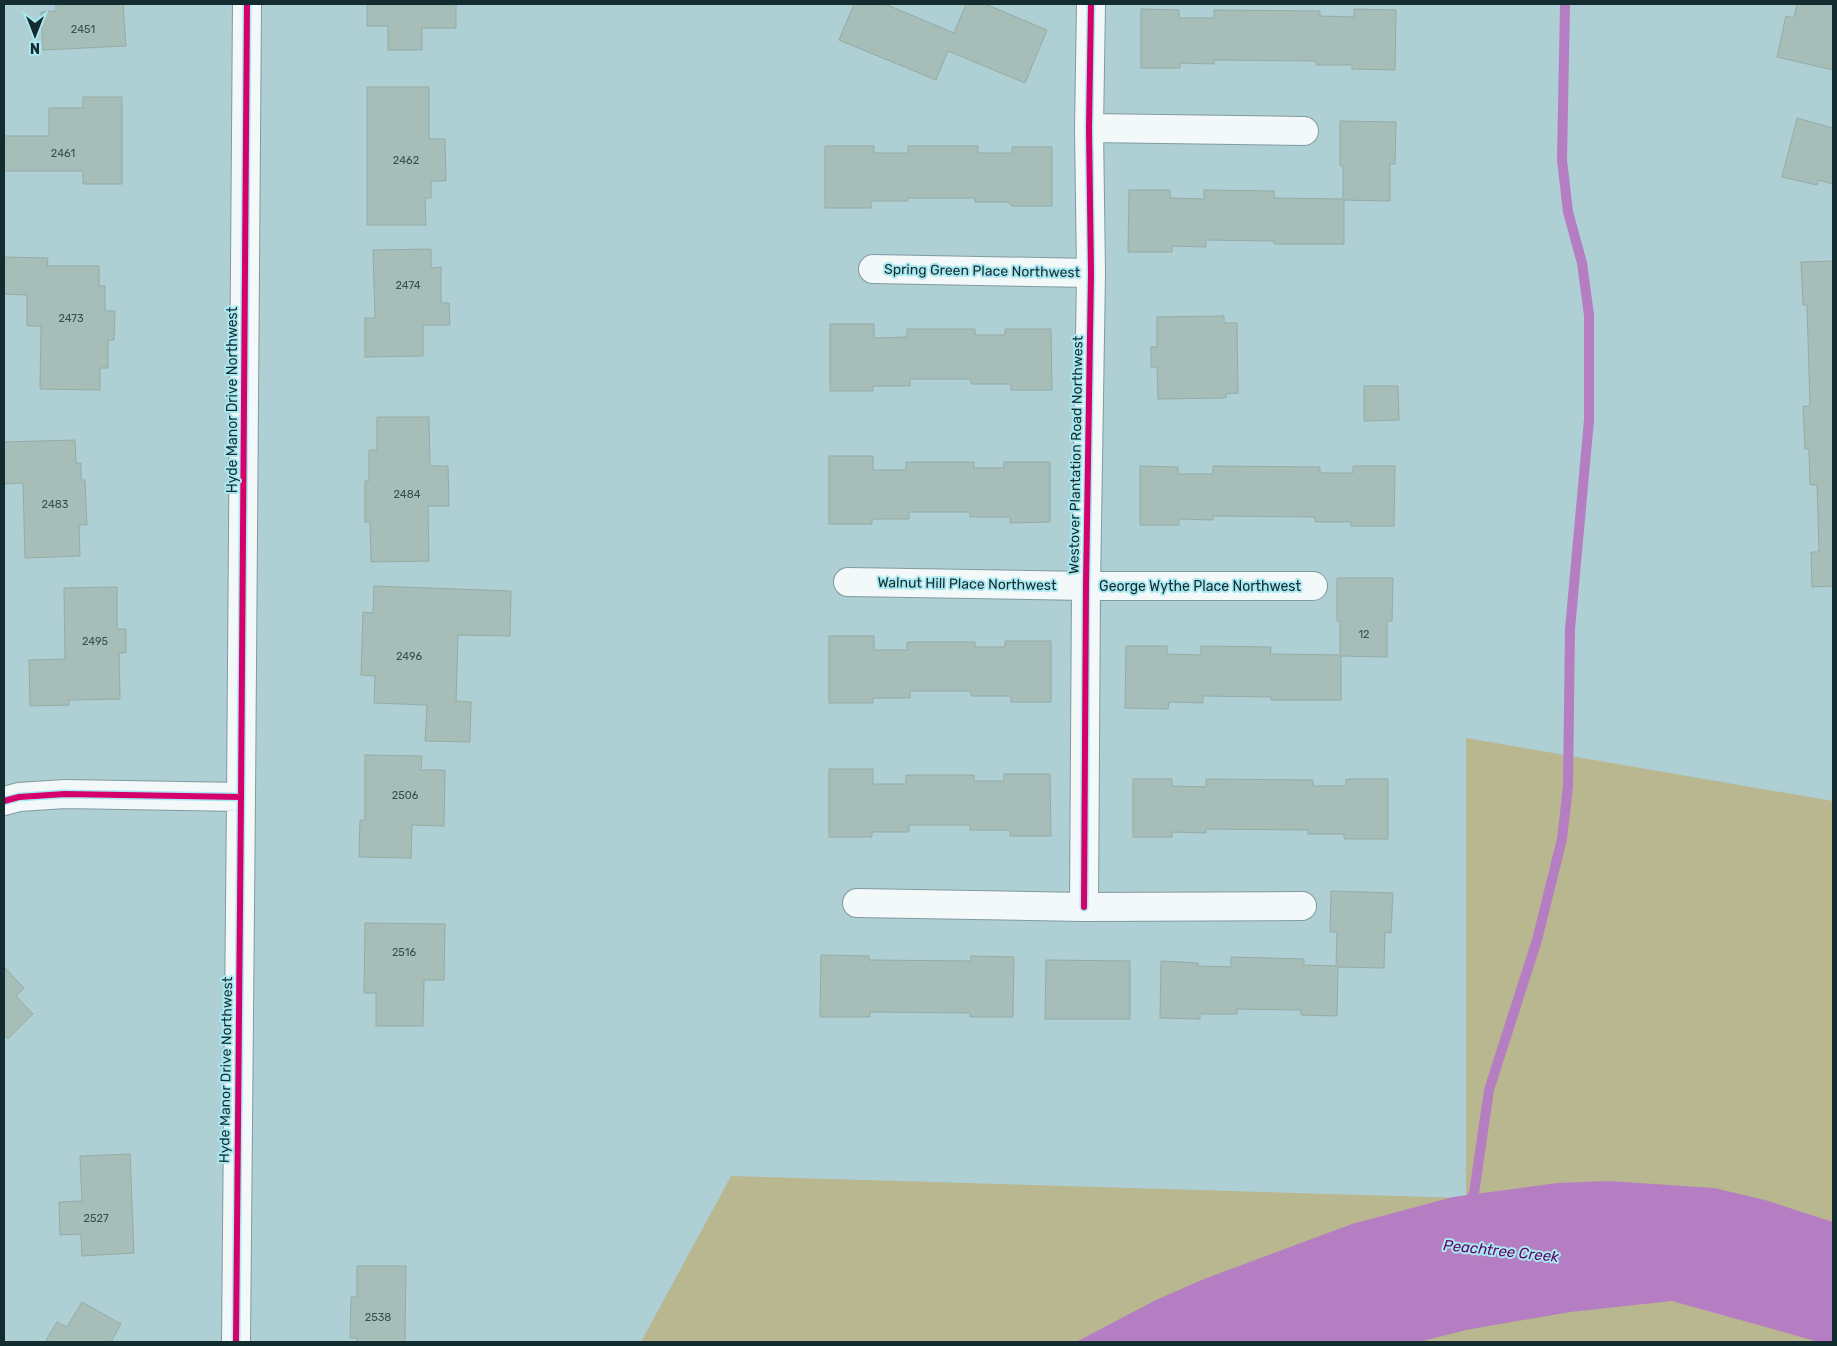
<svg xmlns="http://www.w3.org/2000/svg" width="1837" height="1346" font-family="Rubik,sans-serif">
<rect width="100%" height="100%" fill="#aecfd4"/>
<polygon fill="#b9b78f" points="1466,738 1833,801 1833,1342 641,1342 731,1176 1466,1198"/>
<polygon fill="#b67ec2" points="1609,1181 1714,1188 1765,1200 1833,1222 1833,1342 1819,1342 1672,1301 1570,1312 1466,1330 1419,1342 1076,1342 1156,1300 1204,1279 1352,1224 1453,1197 1557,1183"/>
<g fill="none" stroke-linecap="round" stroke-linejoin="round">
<polyline stroke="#b67ec2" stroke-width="10" points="1467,1205 1474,1193 1489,1090 1537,940 1562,839 1568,786 1570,629 1589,420 1589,315 1582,263 1568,212 1562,160 1565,4"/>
</g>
<g fill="#a7bdb8" stroke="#95aba6">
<polygon points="56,4 123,4 126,46 43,50 41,12 56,11"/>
<polygon points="367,4 456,4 456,28 422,28 422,50 388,50 388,26 367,26"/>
<polygon points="854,4 885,4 954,33 966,4 985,4 1047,30 1025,83 948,51 936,80 839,40"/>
<polygon points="1797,4 1833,4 1833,70 1777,57 1786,16 1794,18"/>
<polygon points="1141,9 1179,10 1179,18 1214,18 1214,10 1320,11 1320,16 1354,17 1354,9 1396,10 1395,70 1352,69 1352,65 1316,65 1316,61 1214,60 1214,64 1180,63 1180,68 1141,68"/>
<polygon points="367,87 429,87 429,139 445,139 446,181 431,181 431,198 425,198 426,225 367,225"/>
<polygon points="83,97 122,97 122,184 83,184 83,171 4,171 4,136 49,136 49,108 83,108"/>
<polygon points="1797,118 1833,128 1833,184 1818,180 1817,185 1782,177"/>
<polygon points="1340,121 1396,122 1395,164 1390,164 1390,201 1344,200 1344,244 1274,244 1274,241 1206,240 1206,247 1172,246 1172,252 1128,252 1129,190 1170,190 1170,198 1204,199 1204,190 1274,191 1274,198 1343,199 1343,166 1340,166"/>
<polygon points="825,146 874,146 874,153 908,153 908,146 978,146 978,153 1012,153 1012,147 1052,147 1052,206 1012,206 1008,202 975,202 975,198 908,198 908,201 871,201 871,208 825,208"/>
<polygon points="431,249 431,268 441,267 441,303 449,303 450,325 423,325 423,356 365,357 365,318 375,318 373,250"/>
<polygon points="4,257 48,258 47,266 99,266 99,286 105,286 105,311 115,311 114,340 108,340 108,368 100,368 100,390 40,389 41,326 27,326 27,295 4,294"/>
<polygon points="1833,261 1833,586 1812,587 1811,552 1819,552 1817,485 1810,485 1809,449 1805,449 1803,406 1810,406 1807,305 1803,305 1801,262"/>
<polygon points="1224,316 1224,323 1237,323 1238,393 1226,394 1226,398 1158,399 1157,367 1151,367 1151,347 1157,347 1157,317"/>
<polygon points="830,324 874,324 874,338 907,337 907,329 975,329 975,335 1005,335 1005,329 1051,329 1052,390 1011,390 1011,384 971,384 971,379 910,379 910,386 873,386 873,391 830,391"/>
<polygon points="1364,386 1398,386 1399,420 1364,421"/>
<polygon points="377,417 429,417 430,466 448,466 449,506 428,506 429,561 371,562 370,522 365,522 365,481 369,481 369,450 377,450"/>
<polygon points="75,440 76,463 81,463 81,480 85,480 87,525 79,525 80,556 25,558 23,483 4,484 4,442"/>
<polygon points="829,456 873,456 873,470 906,470 906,462 974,462 974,468 1004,468 1004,462 1050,462 1050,522 1010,523 1010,517 970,517 970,512 909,512 909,519 872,519 872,524 829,524"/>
<polygon points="1140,466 1178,467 1178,474 1213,474 1213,466 1320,467 1320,473 1353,473 1353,466 1395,466 1394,526 1351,526 1351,522 1315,522 1315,517 1213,516 1213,520 1179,519 1179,525 1140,525"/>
<polygon points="1337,578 1393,578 1392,621 1387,621 1387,657 1341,656 1341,700 1271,700 1271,697 1203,696 1203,703 1169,702 1168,709 1125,708 1126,646 1167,646 1167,654 1201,655 1201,646 1271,647 1270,654 1340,655 1340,622 1337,621"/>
<polygon points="374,586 511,591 510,636 458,635 456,701 471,702 470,742 425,741 427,705 374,703 375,676 361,675 363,612 373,613"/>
<polygon points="117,587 117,629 126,629 126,653 119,653 120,699 69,700 69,705 30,706 29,660 65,659 64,588"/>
<polygon points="829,636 874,636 874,650 907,650 907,642 975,642 975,647 1005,647 1005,641 1051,641 1051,702 1011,702 1011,696 971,696 971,691 910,691 910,698 873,698 873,703 829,703"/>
<polygon points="365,755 422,756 421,770 445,770 444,826 412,825 411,858 359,857 360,820 365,820"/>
<polygon points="829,769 873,769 873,784 906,784 906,775 974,775 974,781 1004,781 1004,774 1050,774 1051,836 1010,836 1010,830 970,830 970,825 909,825 909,832 872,832 872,837 829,837"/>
<polygon points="1133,779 1172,779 1172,786 1206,787 1206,779 1313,780 1313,786 1346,786 1346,779 1388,779 1388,839 1344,839 1344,834 1308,834 1308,830 1206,829 1206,833 1172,832 1172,837 1133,837"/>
<polygon points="1331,891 1393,893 1391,933 1385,932 1384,968 1338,967 1337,1016 1301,1015 1301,1010 1237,1009 1237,1014 1200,1014 1200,1019 1160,1018 1161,961 1198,963 1198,966 1231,967 1231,957 1304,959 1304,965 1336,966 1337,932 1330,932"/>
<polygon points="365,923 445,924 444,980 424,980 423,1026 376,1026 376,993 364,993"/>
<polygon points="821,955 869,956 869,960 971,961 971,956 1014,957 1013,1017 970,1017 970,1013 870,1012 870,1017 820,1017"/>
<polygon points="1046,960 1130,961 1130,1019 1045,1019"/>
<polygon points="4,967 24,988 16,996 33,1014 8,1039 4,1035"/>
<polygon points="130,1154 134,1253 82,1256 81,1234 60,1235 59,1202 82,1201 80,1156"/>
<polygon points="357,1266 406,1266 405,1342 357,1342 357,1338 350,1338 351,1297 357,1297"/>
<polygon points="82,1302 121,1324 111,1342 45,1342 57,1322 67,1327"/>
</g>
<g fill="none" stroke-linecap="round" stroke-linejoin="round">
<defs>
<g id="street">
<polyline points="1089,128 1304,131"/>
<polyline points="873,269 1091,273"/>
<polyline points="848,582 1086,586 1313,586"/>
<polyline points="241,797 247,4"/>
<polyline points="4,801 19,797 65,794 241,797 236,1342"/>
<polyline points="857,903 1084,907 1302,906"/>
<polyline points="1084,907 1086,586 1091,273 1089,128 1091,4"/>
</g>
</defs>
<use href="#street" stroke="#819b9f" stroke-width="30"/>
<use href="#street" stroke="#f3f8f9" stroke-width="28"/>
<defs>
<g id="cycleway">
<polyline points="241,797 247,4"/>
<polyline points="4,801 19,797 65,794 241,797 236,1342"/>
<polyline points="1084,907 1086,586 1091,273 1089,128 1091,4"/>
</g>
</defs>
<use href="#cycleway" stroke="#aae8f1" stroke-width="9"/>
<use href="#cycleway" stroke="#d6006c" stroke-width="6"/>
</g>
<g text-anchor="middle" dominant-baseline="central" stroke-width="4" stroke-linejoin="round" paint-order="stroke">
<g font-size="11" fill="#375051">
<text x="83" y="29">2451</text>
<text x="63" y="153">2461</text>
<text x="406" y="160">2462</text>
<text x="408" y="285">2474</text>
<text x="71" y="318">2473</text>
<text x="407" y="494">2484</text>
<text x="55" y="504">2483</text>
<text x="1364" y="634">12</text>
<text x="95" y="641">2495</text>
<text x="409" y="656">2496</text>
<text x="405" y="795">2506</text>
<text x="404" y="952">2516</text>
<text x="96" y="1218">2527</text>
<text x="378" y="1317">2538</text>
</g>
<g font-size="14" fill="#122c2f" stroke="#aae8f1">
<text transform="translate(982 271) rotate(1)">Spring Green Place Northwest</text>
<text transform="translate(232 400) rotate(-90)">Hyde Manor Drive Northwest</text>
<text transform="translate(1076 455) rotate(-89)">Westover Plantation Road Northwest</text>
<text transform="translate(967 584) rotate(1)">Walnut Hill Place Northwest</text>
<text x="1200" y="586">George Wythe Place Northwest</text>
<text transform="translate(226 1070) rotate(-89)">Hyde Manor Drive Northwest</text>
</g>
<g font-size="15" font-style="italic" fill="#620364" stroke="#aae8f1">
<text transform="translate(1501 1251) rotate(6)">Peachtree Creek</text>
</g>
</g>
<rect width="1837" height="1346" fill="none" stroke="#122c2f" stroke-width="10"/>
<g transform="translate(35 35) rotate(180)" stroke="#aae8f1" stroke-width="4" paint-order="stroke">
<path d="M0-4L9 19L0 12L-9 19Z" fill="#122c2f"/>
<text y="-8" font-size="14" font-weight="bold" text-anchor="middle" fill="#122c2f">N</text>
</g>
</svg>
